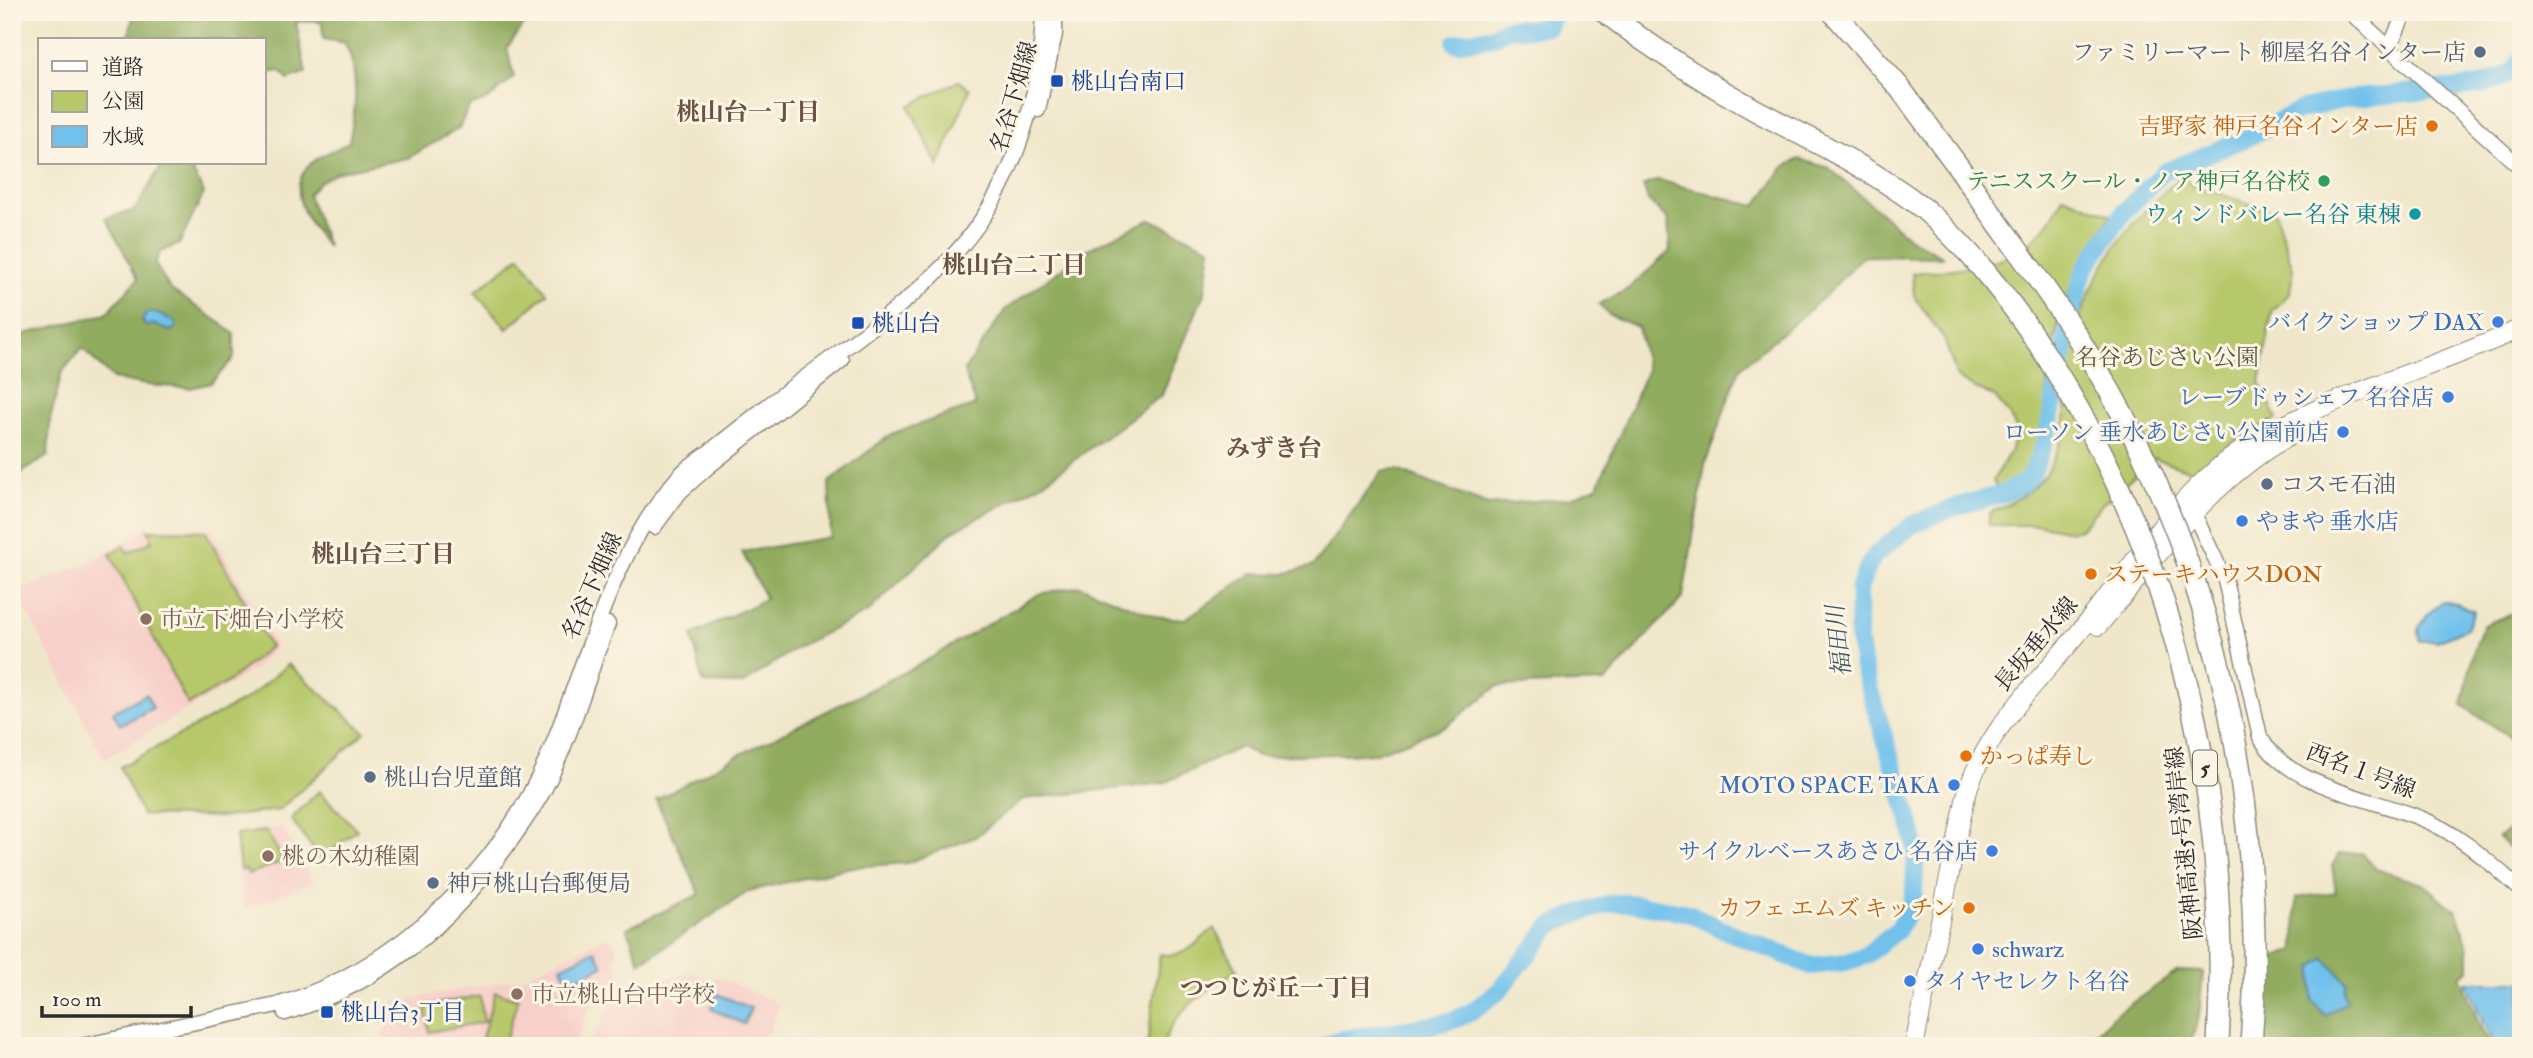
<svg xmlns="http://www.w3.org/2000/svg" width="2533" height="1058" font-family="'IM FELL Double Pica','Noto Serif JP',serif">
<rect width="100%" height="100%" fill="#fcf5e5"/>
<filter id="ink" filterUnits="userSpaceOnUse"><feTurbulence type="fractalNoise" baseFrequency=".0143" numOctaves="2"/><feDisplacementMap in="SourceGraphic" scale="14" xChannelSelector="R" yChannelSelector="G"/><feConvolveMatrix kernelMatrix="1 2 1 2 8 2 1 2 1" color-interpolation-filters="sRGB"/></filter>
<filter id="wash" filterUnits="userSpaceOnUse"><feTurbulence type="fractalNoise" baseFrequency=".00686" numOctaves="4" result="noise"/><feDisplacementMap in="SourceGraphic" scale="28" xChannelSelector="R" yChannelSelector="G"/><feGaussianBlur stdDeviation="1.57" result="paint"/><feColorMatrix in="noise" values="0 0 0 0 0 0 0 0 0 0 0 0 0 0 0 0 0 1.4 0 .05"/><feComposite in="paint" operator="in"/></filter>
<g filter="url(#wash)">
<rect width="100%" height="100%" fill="#f0e7ca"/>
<g fill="#f7d0c9">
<polygon points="145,528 210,528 276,647 256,669 104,759 16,591 90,563"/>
<polygon points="282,827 314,882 244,909 234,832"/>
<polygon points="609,935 618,953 613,956 624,982 607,988 591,1005 574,1046 379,1046 392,1002 521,978"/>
<polygon points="688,971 711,980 718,977 780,1004 763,1046 589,1046 609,1005 622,997"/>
</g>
<g fill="#b7c86b" stroke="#717a4b" stroke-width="2">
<polygon points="959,81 970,89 938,166 909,106"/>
<path d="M 2183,175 L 2190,184 L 2275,212 L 2293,269 L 2290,293 L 2272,311 L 2260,383 L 2277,419 L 2236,440 L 2198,473 L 2154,458 L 2104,502 L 2080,529 L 2071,531 L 2041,525 L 1989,525 L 1989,513 C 2037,493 2056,472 2065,420 C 2067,410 2064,399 2064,388 C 2066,365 2072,342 2079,320 C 2100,259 2134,216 2183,175 Z"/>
<path d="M 2063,196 L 2111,215 C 2100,235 2087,255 2076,276 C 2065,300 2057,328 2051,354 C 2043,388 2052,440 2028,469 C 2021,478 2007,485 1998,492 L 1993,480 L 2010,452 L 2017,430 L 2008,413 L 1994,396 L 1976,389 L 1957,377 L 1944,339 L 1914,296 L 1912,273 C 1976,267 2036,265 2063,196 Z"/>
<polygon points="520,256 547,293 507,329 475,292"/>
<polygon points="148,530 205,531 270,647 228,682 188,705 110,554 124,546 128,553 152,541"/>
<polygon points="288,664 365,732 279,810 225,817 142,815 120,767 248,698"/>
<polygon points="319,791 357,830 321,859 291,819"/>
<polygon points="266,831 284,861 249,874 245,869 240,870 236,835"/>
<path d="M 1214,928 L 1237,970 C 1209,988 1172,1012 1163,1046 L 1147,1046 L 1160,954 C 1186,959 1195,944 1214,928 Z"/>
<polygon points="495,992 518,999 504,1044 482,1038"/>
<polygon points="480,996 484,1022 429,1032 425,1006"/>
</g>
<g fill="#91ac5f" stroke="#5e6c45" stroke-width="2">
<path d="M 134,12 L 533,12 L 507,48 L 514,77 L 489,99 L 469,106 L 459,128 L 408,158 L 337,172 L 318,183 L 308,195 L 328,247 C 307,223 282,186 314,161 C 324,153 338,149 349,142 C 356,109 360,73 345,43 L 323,39 L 322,23 L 313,20 L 296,22 L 306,73 L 288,80 L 280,71 L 264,73 L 264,40 L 128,40 Z"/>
<polygon points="1799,159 1829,168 1911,239 1944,257 1863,256 1822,299 1739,369 1705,465 1683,597 1605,682 1498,686 1445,727 1376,753 1257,756 1241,747 1164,783 1023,799 975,837 907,863 852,867 749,891 640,963 627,928 700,894 656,800 735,757 917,666 1039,594 1080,586 1155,616 1185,619 1253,573 1283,574 1313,566 1382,471 1397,470 1488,505 1570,498 1598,486 1647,370 1638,327 1609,315 1599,304 1628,289 1670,251 1668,220 1648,200 1643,186 1658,180 1756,206 1784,167"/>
<polygon points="163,163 188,163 204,193 179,244 160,252 155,264 170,289 222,324 234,334 234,358 211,383 191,388 148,385 113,379 82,348 62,372 50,420 48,456 12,479 12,337 106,314 138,279 106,218 135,210"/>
<polygon points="1150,219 1211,248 1205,291 1162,395 1043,483 951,532 868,612 799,646 743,684 703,683 692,635 766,599 742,552 831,537 829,482 891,434 976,405 964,371 1005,310 1090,248"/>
<polygon points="2521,611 2521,766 2507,735 2462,705 2474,650 2483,625"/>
<polygon points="2521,819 2521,861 2498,837 2516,826"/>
<polygon points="2362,853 2375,869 2425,885 2457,912 2469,949 2469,970 2460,976 2480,1026 2492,1046 2439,1046 2433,1039 2425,1046 2262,1046 2266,959 2295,951 2296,898 2336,892 2332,866 2339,854"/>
<polygon points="2178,971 2203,972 2199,1016 2190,1046 2090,1046 2089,1042 2112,1017"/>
</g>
<g fill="#71c1ec" stroke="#4e768c" stroke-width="2">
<polygon points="153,312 174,321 177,326 171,331 152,324 147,327 142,321 147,313"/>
<polygon points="2443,602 2457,603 2474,612 2467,628 2437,641 2420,641 2419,628 2429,613"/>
<polygon points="146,694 153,708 120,725 113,712"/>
<polygon points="595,950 603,966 569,983 561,967"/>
<polygon points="2324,958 2347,982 2344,993 2347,1001 2325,1016 2312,1000 2313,967"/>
<polygon points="2466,982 2521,982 2521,1046 2497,1046 2484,1025"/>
<polygon points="717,994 751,1008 744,1024 711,1009"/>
</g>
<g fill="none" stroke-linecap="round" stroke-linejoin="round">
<g stroke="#71c1ec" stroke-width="18">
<polyline points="1455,43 1492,37 1509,28 1526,29 1548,26 1555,12"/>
<polyline points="1324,1046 1338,1040 1433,1025 1454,1020 1471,1012 1499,991 1551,926 1574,915 1612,903 1630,903 1689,913 1719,928 1811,966 1846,962 1865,956 1898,929 1909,911 1914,892 1916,848 1909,817 1863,668 1858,634 1859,590 1865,572 1875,555 1912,525 1955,507 2002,494 2021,485 2032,474 2047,436 2071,315 2085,269 2125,211 2164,172 2247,138 2300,110 2346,99 2478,86 2503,77 2515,70 2521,60"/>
</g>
</g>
</g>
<g filter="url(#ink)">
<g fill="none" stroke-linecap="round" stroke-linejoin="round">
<defs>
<g id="minor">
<polyline points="2350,12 2521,168"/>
<polyline points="2389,49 2405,12"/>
<polyline points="1038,110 1055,34 1055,12"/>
<path d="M 2190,505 L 2225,580 L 2260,737 C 2289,788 2370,797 2420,818 C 2459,833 2490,863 2521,890"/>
<polyline points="654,527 680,492 708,467 842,360"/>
<path d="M 285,1013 C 382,984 452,923 510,842 C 522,825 535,807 545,788 C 572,736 587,678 608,624"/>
<path d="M 81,1046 L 277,1005 C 399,968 503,867 551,749 C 588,657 612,553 679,476 C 687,467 699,459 709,452 C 728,437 747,422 766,407 C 831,356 904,311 959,249 C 1015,185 1041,96 1043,12"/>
</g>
<g id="major">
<path d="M 2098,626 C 2157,558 2209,481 2288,437"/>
<path d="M 1914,1046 L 1966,796 C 1984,733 2034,686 2076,636 C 2123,580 2162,515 2219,467 C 2299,401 2427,373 2521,328"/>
</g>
<g id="highway">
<path d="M 1605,12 C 1653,49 1704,82 1757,111 C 1814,141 1872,169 1923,208"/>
<polyline points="1833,12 1899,87 1960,169"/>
<polyline points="2218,1046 2220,995"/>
<polyline points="2251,1046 2254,996"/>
</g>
</defs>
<use href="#minor" stroke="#8e897a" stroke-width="17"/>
<use href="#major" stroke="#8e897a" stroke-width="20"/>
<use href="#highway" stroke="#8e897a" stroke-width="24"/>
<use href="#minor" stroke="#fff" stroke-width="14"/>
<use href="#major" stroke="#fff" stroke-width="18"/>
<use href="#highway" stroke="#fff" stroke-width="21"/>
<defs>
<g id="highway-bridge">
<path d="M 1960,169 C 2001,230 2048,288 2086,351 C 2208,547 2259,767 2254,996"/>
<path d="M 1923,208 C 1981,259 2026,320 2065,386 C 2177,574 2223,777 2220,995"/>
</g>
</defs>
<use href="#highway-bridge" stroke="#8e897a" stroke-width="24" stroke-linecap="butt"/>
<use href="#highway-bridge" stroke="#fff" stroke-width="21"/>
</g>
</g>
<g fill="#5c6f8a" stroke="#fcf5e5" stroke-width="2.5">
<circle cx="2480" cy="52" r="7"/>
<circle cx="2267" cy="484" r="7"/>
<circle cx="370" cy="777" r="7"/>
<circle cx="433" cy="883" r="7"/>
</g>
<g fill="#1a4fb4" stroke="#fcf5e5" stroke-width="2.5">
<rect x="1050" y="74" width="14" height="14" rx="3.5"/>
<rect x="851" y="316" width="14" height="14" rx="3.5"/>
<rect x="320" y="1005" width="14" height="14" rx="3.5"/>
</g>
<g fill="#e8710a" stroke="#fcf5e5" stroke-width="2.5">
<circle cx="2432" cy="126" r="7"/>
<circle cx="2091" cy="574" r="7"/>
<circle cx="1966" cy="756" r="7"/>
<circle cx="1969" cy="908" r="7"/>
</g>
<circle fill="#2e9e5b" stroke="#fcf5e5" stroke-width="2.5" cx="2324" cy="181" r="7"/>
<circle fill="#0f9aa8" stroke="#fcf5e5" stroke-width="2.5" cx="2415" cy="214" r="7"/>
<g fill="#3f7fe0" stroke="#fcf5e5" stroke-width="2.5">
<circle cx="2498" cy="322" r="7"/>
<circle cx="2448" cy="397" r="7"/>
<circle cx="2343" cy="432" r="7"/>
<circle cx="2242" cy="521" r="7"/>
<circle cx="1954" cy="785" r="7"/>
<circle cx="1992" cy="851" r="7"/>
<circle cx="1978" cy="949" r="7"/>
<circle cx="1910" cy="981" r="7"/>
</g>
<g fill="#8d6e63" stroke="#fcf5e5" stroke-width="2.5">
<circle cx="146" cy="619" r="7"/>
<circle cx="268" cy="856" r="7"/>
<circle cx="517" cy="994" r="7"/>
</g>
<g text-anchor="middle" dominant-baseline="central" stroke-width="6" stroke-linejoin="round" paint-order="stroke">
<rect fill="#fcf5e5" stroke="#6a6863" stroke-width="2" x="2193" y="750.5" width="24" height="35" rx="5"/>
<g font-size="21" font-weight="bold" fill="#2b2b2b">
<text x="2205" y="768">5</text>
</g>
<g font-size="23" fill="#4e5e75" stroke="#fcf5e5" text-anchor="start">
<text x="2466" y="52" text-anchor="end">ファミリーマート 柳屋名谷インター店</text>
<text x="2281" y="484">コスモ石油</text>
<text x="384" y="777">桃山台児童館</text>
<text x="447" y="883">神戸桃山台郵便局</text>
</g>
<g font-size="23" fill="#164399" stroke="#fcf5e5" text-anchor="start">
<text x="1071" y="81">桃山台南口</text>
<text x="872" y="323">桃山台</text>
<text x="341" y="1012">桃山台3丁目</text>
</g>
<g font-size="23" fill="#2b2b2b" stroke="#fcf5e5">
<text transform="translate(1014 97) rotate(-74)">名谷下畑線</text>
<text transform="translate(592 586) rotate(-66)">名谷下畑線</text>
<text transform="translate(2036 644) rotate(-50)">長坂垂水線</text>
<text transform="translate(2361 771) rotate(21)">西名１号線</text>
<text transform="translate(2184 843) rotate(-96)">阪神高速5号湾岸線</text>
</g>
<g font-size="23" fill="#c56008" stroke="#fcf5e5" text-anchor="end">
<text x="2418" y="126">吉野家 神戸名谷インター店</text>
<text x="2105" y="574" text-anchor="start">ステーキハウスDON</text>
<text x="1980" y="756" text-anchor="start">かっぱ寿し</text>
<text x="1955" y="908">カフェ エムズ キッチン</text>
</g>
<g font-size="23" fill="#27864d" stroke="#fcf5e5" text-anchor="end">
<text x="2310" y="181">テニススクール・ノア神戸名谷校</text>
</g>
<g font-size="23" fill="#0d838f" stroke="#fcf5e5" text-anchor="end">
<text x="2401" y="214">ウィンドバレー名谷 東棟</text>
</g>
<g font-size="23" fill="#366cbe" stroke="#fcf5e5" text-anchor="end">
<text x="2484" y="322">バイクショップ DAX</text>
<text x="2434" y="397">レーブドゥシェフ 名谷店</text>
<text x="2329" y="432">ローソン 垂水あじさい公園前店</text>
<text x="2256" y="521" text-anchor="start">やまや 垂水店</text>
<text x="1940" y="785">MOTO SPACE TAKA</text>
<text x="1978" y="851">サイクルベースあさひ 名谷店</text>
<text x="1992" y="949" text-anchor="start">schwarz</text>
<text x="1924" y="981" text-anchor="start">タイヤセレクト名谷</text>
</g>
<g font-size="23" fill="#555a3e" stroke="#fcf5e5">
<text x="2167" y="357">名谷あじさい公園</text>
</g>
<g font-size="23" fill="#785e54" stroke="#fcf5e5" text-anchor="start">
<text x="160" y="619">市立下畑台小学校</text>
<text x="282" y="856">桃の木幼稚園</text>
<text x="531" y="994">市立桃山台中学校</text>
</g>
<g font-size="24" font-weight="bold" fill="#6c5243" stroke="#fcf5e5">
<text x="748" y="112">桃山台一丁目</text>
<text x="1014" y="265">桃山台二丁目</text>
<text x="1274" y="448">みずき台</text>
<text x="383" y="554">桃山台三丁目</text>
<text x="1276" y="988">つつじが丘一丁目</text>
</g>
<g font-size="24" font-style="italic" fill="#405865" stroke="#fcf5e5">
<text transform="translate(1839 641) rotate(-96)">福田川</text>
</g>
</g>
<rect width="2533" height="1058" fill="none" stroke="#fcf5e5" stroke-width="42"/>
<rect x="38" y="38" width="228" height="126" fill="#fcf5e5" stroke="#a8a49b" stroke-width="2"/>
<rect x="52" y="61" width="35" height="10" fill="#ffffff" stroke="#a8a49b" stroke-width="2"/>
<text x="102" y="74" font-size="21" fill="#2b2b2b">道路</text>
<rect x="52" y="91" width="35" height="21" fill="#b7c86b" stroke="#a8a49b" stroke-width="2"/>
<text x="102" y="108" font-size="21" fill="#2b2b2b">公園</text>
<rect x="52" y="126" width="35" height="21" fill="#71c1ec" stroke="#a8a49b" stroke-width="2"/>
<text x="102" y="144" font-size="21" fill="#2b2b2b">水域</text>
<path d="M42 1006v10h149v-10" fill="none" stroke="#2b2b2b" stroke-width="3.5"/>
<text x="52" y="1006" font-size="21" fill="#2b2b2b" stroke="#fcf5e5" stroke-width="5" paint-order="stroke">100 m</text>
</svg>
